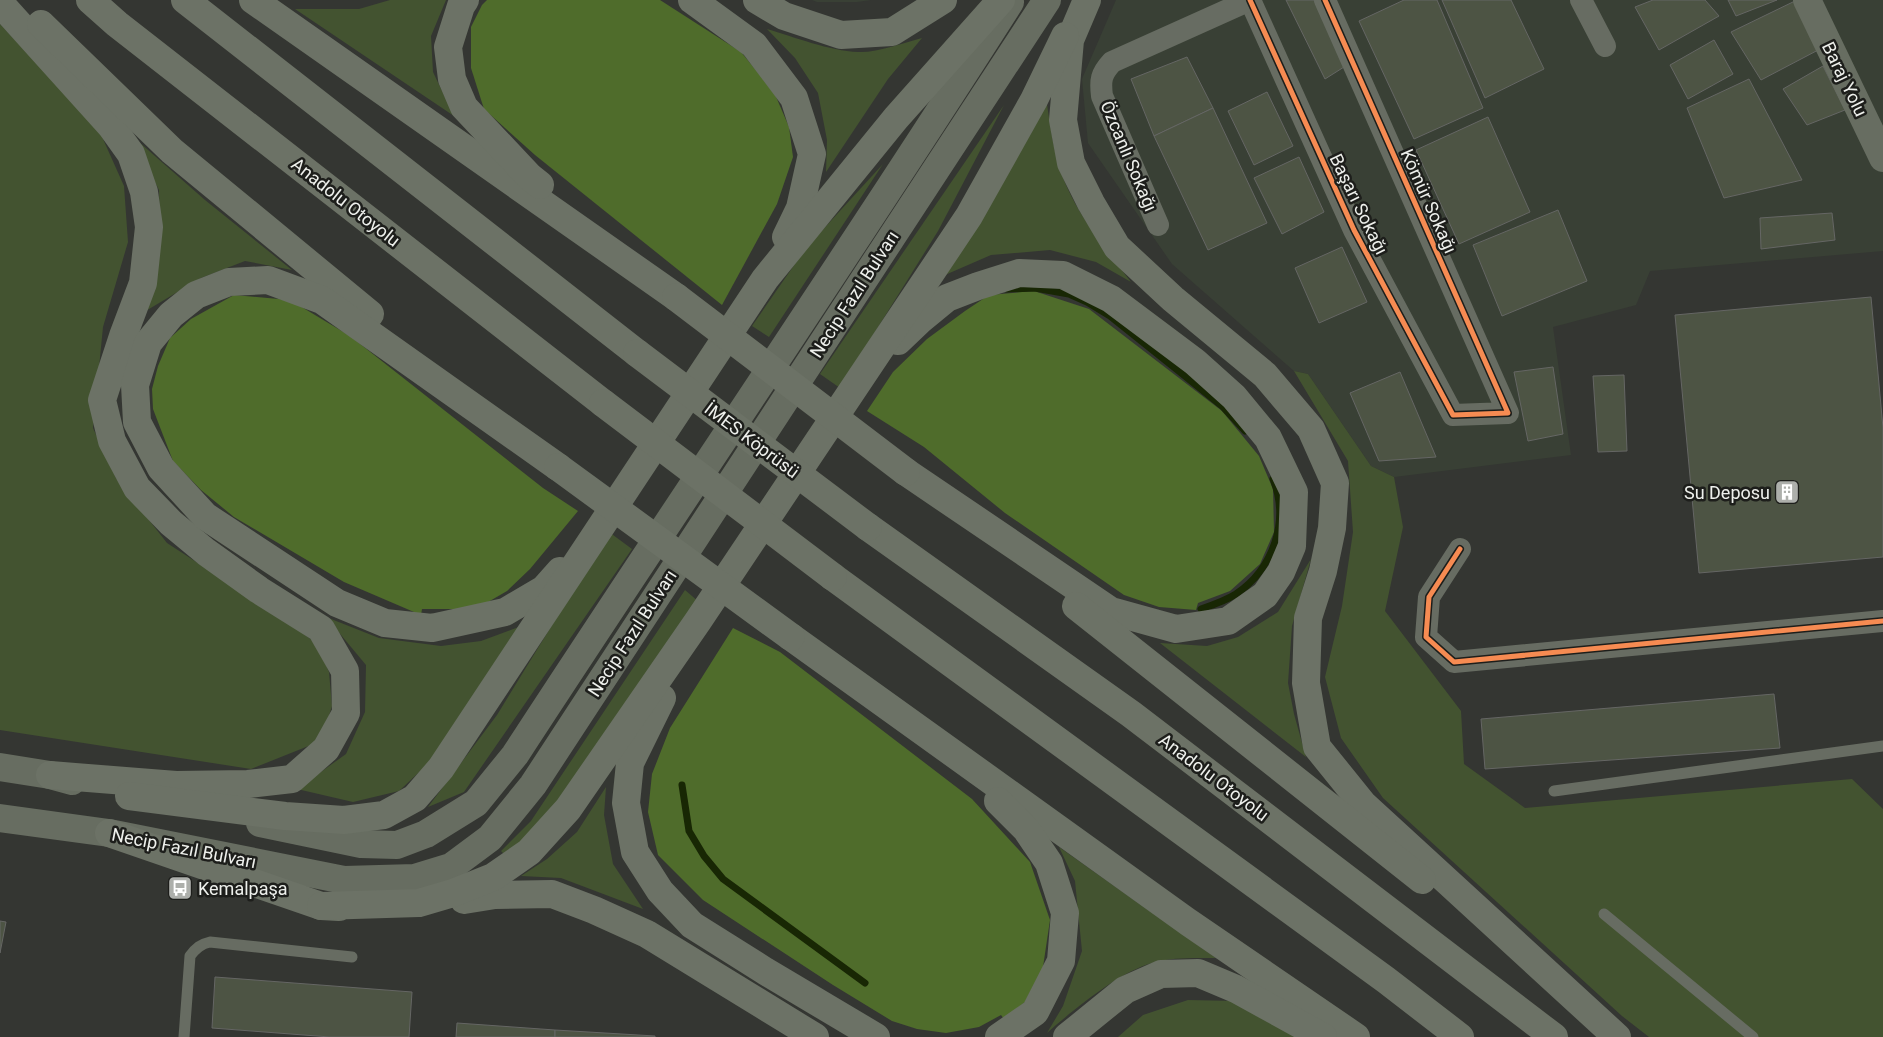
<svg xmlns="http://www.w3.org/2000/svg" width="1883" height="1037" font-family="Roboto,sans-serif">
<rect width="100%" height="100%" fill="#343632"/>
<g fill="#394035">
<polygon points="812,0 871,0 857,2 817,2"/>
<polygon points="1116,0 1883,0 1883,251 1650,271 1636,305 1553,327 1571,455 1394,477 1371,466 1308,374 1294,371 1172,264 1088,143 1082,79"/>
</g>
<g fill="#435330">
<polygon points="390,0 446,0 431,36 433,72 454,116 295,9 359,9"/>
<polygon points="0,24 99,130 124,186 128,242 103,327 93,428 116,478 167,543 284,619 317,644 329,672 332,706 321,741 251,769 0,730"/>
<path d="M 767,29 C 794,37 830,51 858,52 C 877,53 903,43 922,38 L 888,79 L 826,172 L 827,140 L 818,93 L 795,58 Z"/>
<path d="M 1045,91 C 1050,122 1053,156 1066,185 C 1082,221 1107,251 1131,282 L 1096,262 L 1050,250 L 991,255 L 945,275 Z"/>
<polygon points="1004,105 938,231 840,388 820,374"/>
<polygon points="131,135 205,200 292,270 245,261 201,278 144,312 160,233 159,190"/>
<polygon points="883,164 769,337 752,326 806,248"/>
<polygon points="1294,371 1308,374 1371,466 1394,477 1403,527 1385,611 1461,711 1464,764 1525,808 1852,779 1883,809 1883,1037 1649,1037 1622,1016 1383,798 1341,738 1325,677 1342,606 1353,532 1348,461"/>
<polygon points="609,532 632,549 464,792 428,807 497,715"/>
<polygon points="1311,559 1292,626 1288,683 1294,714 1306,757 1160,643 1207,646 1238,637 1278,612"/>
<polygon points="685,590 699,602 544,826 508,858 501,851 531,821"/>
<polygon points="326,617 379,638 441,646 481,641 524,625 431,761 399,791 353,802 297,789 346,754 365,712 366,665"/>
<polygon points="606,787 604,815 613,864 643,909 561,878 521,876 547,859 577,832"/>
<path d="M 1059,847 L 1216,958 C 1195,958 1172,957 1152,963 C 1119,972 1073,1010 1047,1033 L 1063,1006 L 1082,951 L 1075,881 Z"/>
<polygon points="1188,1000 1236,1001 1295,1037 1118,1037 1143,1015"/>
</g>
<g fill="#4f6c2b">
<polygon points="487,0 660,0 741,52 774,92 789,127 793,157 777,204 722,305 535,155 484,109 471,68 471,27 482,5"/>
<polygon points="1034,291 1089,309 1222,411 1259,456 1273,489 1274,532 1260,564 1230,591 1198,603 1196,610 1159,607 1124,595 1005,513 924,447 867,411 893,372 927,339 965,311 989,295"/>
<polygon points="234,295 290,300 350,336 543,488 578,511 530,569 507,591 476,609 422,609 421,615 344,582 234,517 201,490 173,461 153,409 152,389 158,366 170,338 191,319"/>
<polygon points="733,628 780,652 972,799 1030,862 1050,920 1043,967 1025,1002 1004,1019 1001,1015 979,1027 946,1033 917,1029 892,1021 833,985 703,900 658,855 648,812 652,774 670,728"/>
</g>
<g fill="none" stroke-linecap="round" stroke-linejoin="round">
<g stroke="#182704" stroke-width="7">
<polyline points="1007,289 1035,288 1069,294 1087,302 1110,316 1180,372 1222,406 1245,431"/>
<path d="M 1201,609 C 1213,605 1225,601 1236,594 C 1273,569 1290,521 1273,479"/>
<polyline points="682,785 689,831 704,856 723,879 865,983"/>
</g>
</g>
<g fill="#4d5444" stroke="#656664">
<polygon points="1286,0 1314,0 1344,67 1325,79"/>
<polygon points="1404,0 1437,0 1483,108 1414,139 1359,21"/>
<polygon points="1442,0 1511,0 1544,69 1485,98"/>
<polygon points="1653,0 1705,0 1719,16 1659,50 1635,7"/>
<polygon points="1728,0 1777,0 1736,16"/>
<polygon points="1797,0 1822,48 1761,80 1731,32"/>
<polygon points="1714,40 1733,74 1688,99 1670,65"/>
<polygon points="1187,57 1213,108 1154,136 1131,79"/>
<polygon points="1823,66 1845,110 1807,125 1783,89"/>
<polygon points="1749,79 1802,180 1724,198 1687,108"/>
<polygon points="1267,92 1293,146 1254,165 1228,111"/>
<polygon points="1213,108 1267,223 1208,250 1154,136"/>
<polygon points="1488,117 1530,212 1459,244 1416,150"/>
<polygon points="1299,157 1324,212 1282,234 1254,178"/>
<polygon points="1558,210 1587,281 1502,316 1473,245"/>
<polygon points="1832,213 1835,240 1761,249 1760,218"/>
<polygon points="1342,247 1367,302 1319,323 1295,268"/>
<polygon points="1871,297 1883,428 1883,557 1699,573 1675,315"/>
<polygon points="1553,367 1563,434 1528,441 1514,372"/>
<polygon points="1400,372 1436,457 1379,461 1350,393"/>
<polygon points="1624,375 1627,451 1598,452 1593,376"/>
<polygon points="1774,694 1780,748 1485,769 1481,719"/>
<polygon points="0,921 6,922 0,953"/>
<polygon points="215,977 412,992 409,1037 330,1037 212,1028"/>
<polygon points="457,1023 555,1030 555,1037 456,1037"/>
<polygon points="555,1030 655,1036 655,1037 555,1037"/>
</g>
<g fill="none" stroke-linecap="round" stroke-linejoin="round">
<g stroke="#676c62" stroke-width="11">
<polyline points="1554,791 1883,746"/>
<polyline points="1604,914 1753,1037"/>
<path d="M 184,1037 L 190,956 C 196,948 201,944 210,942 L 352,957"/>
</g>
<g stroke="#676c62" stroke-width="22">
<polyline points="1250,0 1354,230 1453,415 1508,413 1325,0"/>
<polyline points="1581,0 1605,46"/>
<path d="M 1158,225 L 1102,96 C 1100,80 1101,74 1112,62 L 1250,0"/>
<polyline points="1460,549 1429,597 1426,637 1454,662 1883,621"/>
</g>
<g stroke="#676d61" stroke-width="28">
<polyline points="1807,0 1883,158"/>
<polyline points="0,767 50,775 72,781"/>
<polyline points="0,818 109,833 344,880 415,878 451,867 490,838 533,785 1047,0"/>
<path d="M 260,823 L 361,844 L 397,845 L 426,834 L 476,803 L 515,755 C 679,503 849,255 1010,2"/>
</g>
<g stroke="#6c7266" stroke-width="28">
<polyline points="90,0 117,24 603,403"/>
<polyline points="185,0 637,353"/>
<polyline points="253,0 676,297"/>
<polyline points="465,0 461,6 448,47 452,79 464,107 530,177 540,185"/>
<polyline points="692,0 754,45 794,98 812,154 800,208 786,237"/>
<polyline points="757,0 784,16 841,35 892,32 943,0"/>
<polyline points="1087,0 1070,40 1063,120 1071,163 1091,203 1117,247 1173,299 1265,375 1311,429 1335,483 1332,528 1323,571 1308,618 1306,683 1317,747 1363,804 1617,1037"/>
<polyline points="0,3 111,126 131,154 144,192 149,227 143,283 123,336 102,400 112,441 137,488 171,523 206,552 259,590 321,629 345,671 346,713 326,749 292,779 248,784 176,785 50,775"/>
<polyline points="41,24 172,151 370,314"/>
<polyline points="898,341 919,321 947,298 978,286 1019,273 1063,275 1111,299 1195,362 1234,397 1268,438 1294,492 1292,546 1281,572 1265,595 1228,621 1176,629 1111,611 906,472"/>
<polyline points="558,467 322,300 268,280 229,282 196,295 171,315 148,343 135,385 137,422 161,468 205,516 337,603 385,623 432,628 505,612 544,589 560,571"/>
<polyline points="868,527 1131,714 1554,1037"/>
<polyline points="833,577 1386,980 1460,1037"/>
<polyline points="1076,606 1422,880"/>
<polyline points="791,637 1188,922 1356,1037"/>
<polyline points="662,698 630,763 626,803 635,852 660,891 692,925 765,971 876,1037"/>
<polyline points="129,796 285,816 344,820 384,815 415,798 441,768 765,279 896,118 1001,0"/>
<polyline points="998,801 1026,829 1049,863 1065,913 1061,961 1035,1012 999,1037"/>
<polyline points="109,833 321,906 339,907"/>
<polyline points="464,900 495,895 552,894 594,910 647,934 815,1037"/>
<polyline points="321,906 419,903 453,893 493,877 529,852 568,809 698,621 969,216 1034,100 1065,36"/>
<polyline points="1067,1037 1125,990 1161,974 1198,973 1236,989 1323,1037"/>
</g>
<g stroke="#6c7266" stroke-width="28">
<polyline points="676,297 906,472"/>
<polyline points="637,353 868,527"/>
<polyline points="603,403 833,577"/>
<polyline points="558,467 791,637"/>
</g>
<defs>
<g id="cycleway">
<polyline points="1250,0 1354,230 1453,415 1508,413 1325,0"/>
<polyline points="1460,549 1429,597 1426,637 1454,662 1883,621"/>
</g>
</defs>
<use href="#cycleway" stroke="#1d1e1b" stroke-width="8"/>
<use href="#cycleway" stroke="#f68b52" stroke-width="5"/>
</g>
<defs>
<symbol id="building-square" viewBox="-11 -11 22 22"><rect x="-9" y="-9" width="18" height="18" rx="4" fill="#adafab" stroke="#1d1e1b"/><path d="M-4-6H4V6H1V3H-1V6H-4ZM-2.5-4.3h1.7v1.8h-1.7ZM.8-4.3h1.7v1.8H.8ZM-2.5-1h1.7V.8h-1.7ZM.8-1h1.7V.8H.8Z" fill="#fff"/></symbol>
<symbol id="bus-square" viewBox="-11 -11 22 22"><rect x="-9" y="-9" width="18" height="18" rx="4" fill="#adafab" stroke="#1d1e1b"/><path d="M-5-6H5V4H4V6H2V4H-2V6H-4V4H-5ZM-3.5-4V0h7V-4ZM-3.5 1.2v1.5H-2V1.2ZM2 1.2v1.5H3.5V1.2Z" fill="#fff"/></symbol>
</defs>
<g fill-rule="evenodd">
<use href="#building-square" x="1773" y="478" width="28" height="28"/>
<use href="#bus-square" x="166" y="874" width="28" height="28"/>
</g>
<g text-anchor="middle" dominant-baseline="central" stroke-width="5" stroke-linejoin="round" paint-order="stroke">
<g font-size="18" fill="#eef0ec" stroke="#1d1e1b">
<text transform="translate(1845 79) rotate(64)">Baraj Yolu</text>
<text transform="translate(1129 156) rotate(67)">Özcanlı Sokağı</text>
<text transform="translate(1429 201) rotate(66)">Kömür Sokağı</text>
<text transform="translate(346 202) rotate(38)">Anadolu Otoyolu</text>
<text transform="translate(1359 204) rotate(64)">Başarı Sokağı</text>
<text transform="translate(854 294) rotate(-57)">Necip Fazıl Bulvarı</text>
<text transform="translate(752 440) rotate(37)">İMES Köprüsü</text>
<text transform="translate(632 633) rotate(-57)">Necip Fazıl Bulvarı</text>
<text transform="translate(1214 777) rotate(37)">Anadolu Otoyolu</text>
<text transform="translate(184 848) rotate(11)">Necip Fazıl Bulvarı</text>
</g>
<g font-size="18" fill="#eef0ec" stroke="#1d1e1b" text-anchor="end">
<text x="1770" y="492">Su Deposu</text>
<text x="198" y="888" text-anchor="start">Kemalpaşa</text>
</g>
</g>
</svg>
